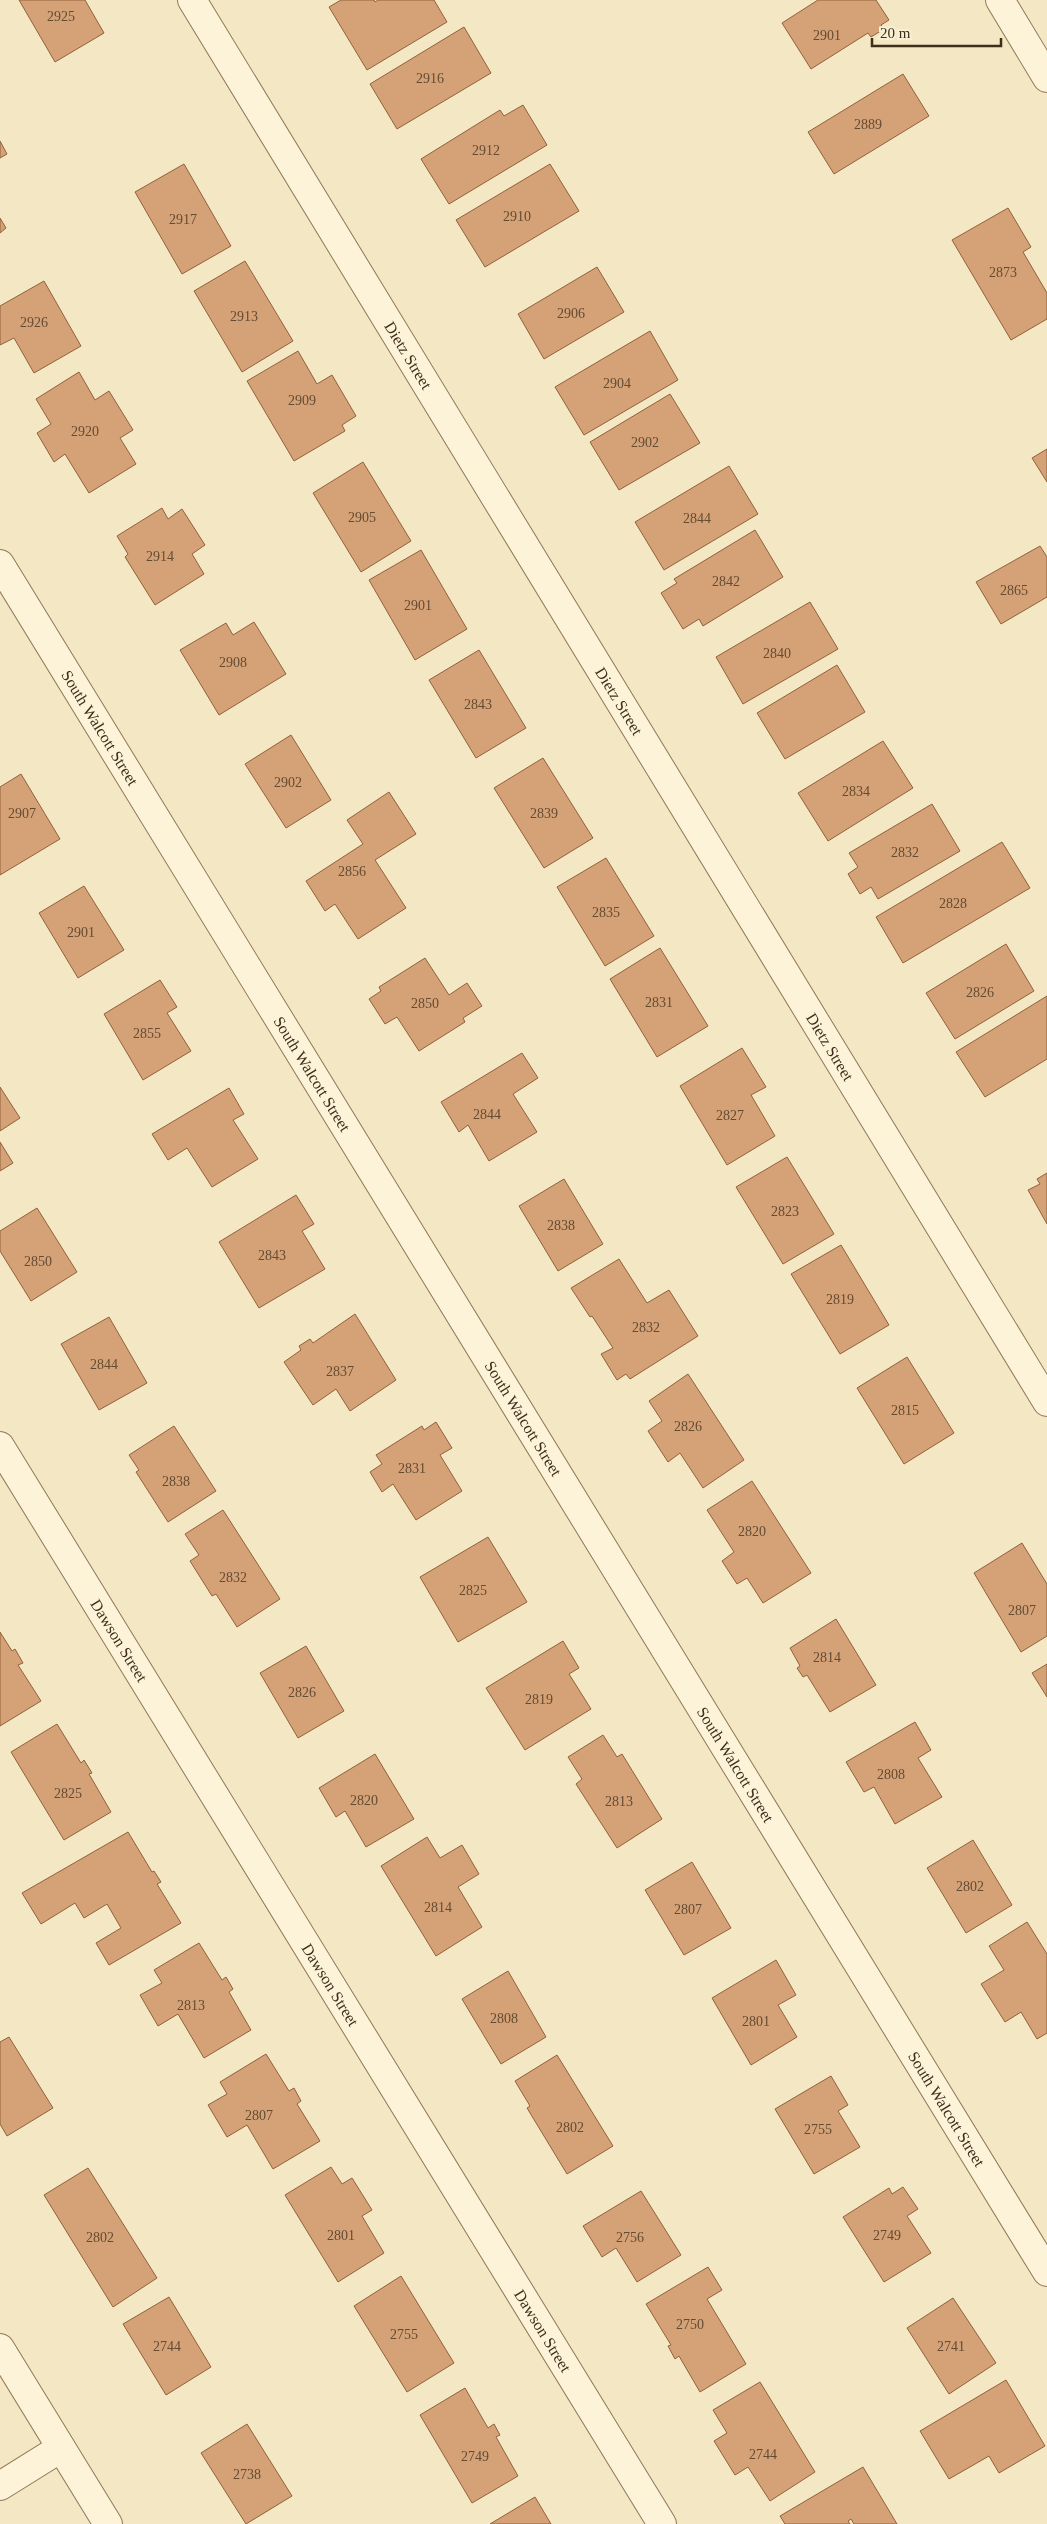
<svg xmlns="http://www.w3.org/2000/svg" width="1047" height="2524" font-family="'Times New Roman',serif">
<rect width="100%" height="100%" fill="#f3e7c4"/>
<g fill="#d5a176" stroke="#92613b">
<polygon points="19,0 85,0 104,33 55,62"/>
<polygon points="341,0 374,0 375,2 378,0 434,0 447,22 367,70 329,7"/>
<polygon points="818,0 876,0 889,20 881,25 884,29 871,37 868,33 811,69 782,23"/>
<polygon points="464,27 491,73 397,129 370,84"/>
<polygon points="903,74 929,116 834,174 808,132"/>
<polygon points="523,105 547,145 449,204 421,159 500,110 504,116"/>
<polygon points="0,141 7,154 0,158"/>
<polygon points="184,164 231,246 182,274 135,192"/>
<polygon points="550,164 579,211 485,267 456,220"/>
<polygon points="1008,208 1031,247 1023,252 1047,293 1047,319 1011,340 952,240"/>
<polygon points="0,218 6,228 0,233"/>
<polygon points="245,261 293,341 242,372 194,291"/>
<polygon points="597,267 624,312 544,359 518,314"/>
<polygon points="44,281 81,346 34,373 14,338 0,345 0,306"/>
<polygon points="650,331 678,380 584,435 555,387"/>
<polygon points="298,351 317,384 332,375 356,416 342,425 345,431 294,461 247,381"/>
<polygon points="79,372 95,400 109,391 133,430 120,438 136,464 89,493 65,454 54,462 37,433 51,424 36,399"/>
<polygon points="670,394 700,443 619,490 590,442"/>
<polygon points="1047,449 1047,482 1032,458"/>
<polygon points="363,462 411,541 361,572 313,493"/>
<polygon points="729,466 758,514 664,570 635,522"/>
<polygon points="162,508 168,519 182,509 205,545 192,554 204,574 155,605 125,557 128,554 117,536"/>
<polygon points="755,530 783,577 703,626 699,619 683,629 661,593 677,583 674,579"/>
<polygon points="1040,546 1047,557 1047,597 1001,624 976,582"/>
<polygon points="421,550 467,629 415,660 369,580"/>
<polygon points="810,602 838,649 743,704 716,657"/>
<polygon points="254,622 286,674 219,715 180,650 226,623 233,635"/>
<polygon points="479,650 526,728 476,758 429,680"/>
<polygon points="837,665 865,712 785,759 757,713"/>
<polygon points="291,735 331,800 286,828 245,764"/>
<polygon points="883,741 913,788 828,841 798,793"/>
<polygon points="543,758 593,838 544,868 494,788"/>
<polygon points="21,774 60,839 0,875 0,787"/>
<polygon points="389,792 416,834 375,860 406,908 358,939 335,904 325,911 306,881 363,844 347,820"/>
<polygon points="932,804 960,851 878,899 871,887 860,894 848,874 858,867 849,853"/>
<polygon points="1002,842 1030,888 903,963 876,917"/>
<polygon points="606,858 654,936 605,966 557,887"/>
<polygon points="84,886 124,950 78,978 39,913"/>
<polygon points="1006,944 1034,991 955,1039 926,993"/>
<polygon points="660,948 708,1026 657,1057 610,979"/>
<polygon points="425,958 449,995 467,983 482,1006 463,1018 465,1022 419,1051 397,1017 385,1024 369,999 381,991 379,987"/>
<polygon points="160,980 177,1007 167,1013 191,1051 143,1080 104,1014"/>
<polygon points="1047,996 1047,1059 985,1097 956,1052"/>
<polygon points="742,1048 766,1087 751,1095 775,1136 727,1165 680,1086"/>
<polygon points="522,1053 538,1078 513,1094 537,1132 489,1161 468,1125 459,1132 441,1102"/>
<polygon points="0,1087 20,1118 0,1131"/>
<polygon points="229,1088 244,1114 233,1120 258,1159 212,1187 187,1148 168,1160 152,1134"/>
<polygon points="0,1142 13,1163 0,1171"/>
<polygon points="787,1157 834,1234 783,1264 736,1187"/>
<polygon points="1047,1173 1047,1224 1028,1190 1040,1184 1037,1179"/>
<polygon points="564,1179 603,1244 558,1271 519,1206"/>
<polygon points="296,1195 314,1224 302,1231 325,1269 259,1308 219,1242"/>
<polygon points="37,1208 77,1272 31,1301 0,1251 0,1231"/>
<polygon points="841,1245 889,1325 840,1354 791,1274"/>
<polygon points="619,1259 647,1303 669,1290 698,1336 630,1379 626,1374 617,1380 601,1354 613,1348 592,1316 590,1317 571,1288"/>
<polygon points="355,1314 396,1380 350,1411 336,1389 313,1405 284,1362 301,1350 299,1346 310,1339 313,1343"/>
<polygon points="109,1317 147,1383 99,1410 61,1344"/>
<polygon points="907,1357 954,1433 904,1464 857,1388"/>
<polygon points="688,1374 744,1460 703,1488 680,1453 668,1462 648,1431 662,1421 649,1401"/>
<polygon points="436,1422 452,1448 440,1455 462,1491 416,1520 393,1484 382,1492 370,1472 382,1464 376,1455 422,1426 424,1430"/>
<polygon points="174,1426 216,1491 168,1522 136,1472 139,1470 129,1455"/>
<polygon points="752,1481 811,1573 763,1603 747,1578 737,1584 722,1561 734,1552 707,1510"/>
<polygon points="223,1510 280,1599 237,1627 216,1594 212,1596 190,1561 199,1555 185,1534"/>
<polygon points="488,1537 527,1602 458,1642 420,1577"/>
<polygon points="1022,1543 1047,1584 1047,1636 1021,1652 974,1573"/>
<polygon points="836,1619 876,1685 830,1712 807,1675 803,1677 797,1668 800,1666 790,1648"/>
<polygon points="0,1632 12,1651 15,1649 23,1663 18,1665 41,1701 0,1726"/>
<polygon points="563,1641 579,1668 569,1674 591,1709 525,1750 486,1688"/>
<polygon points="306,1646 344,1711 298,1738 260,1673"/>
<polygon points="1047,1664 1047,1697 1032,1673"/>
<polygon points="915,1722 931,1750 918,1758 942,1797 895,1824 874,1787 864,1792 846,1762"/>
<polygon points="57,1724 81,1763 84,1760 92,1773 89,1774 111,1812 64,1840 11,1752"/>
<polygon points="603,1735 617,1757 622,1754 662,1819 617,1848 576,1784 582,1779 568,1757"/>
<polygon points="375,1754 414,1819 366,1847 345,1811 336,1817 319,1788"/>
<polygon points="128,1832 152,1872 154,1871 161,1882 157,1884 181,1923 109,1965 96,1943 121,1928 107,1904 84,1918 75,1903 41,1924 22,1893"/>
<polygon points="427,1837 440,1858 462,1845 479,1874 458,1887 482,1927 436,1956 381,1866"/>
<polygon points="973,1840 1012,1905 966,1933 927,1868"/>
<polygon points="692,1862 731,1928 684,1955 645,1890"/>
<polygon points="1027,1922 1047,1954 1047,2033 1037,2039 1021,2012 1005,2022 981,1984 1004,1970 989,1946"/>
<polygon points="199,1943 222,1980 226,1977 233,1989 229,1992 251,2030 204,2058 178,2014 158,2026 140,1995 162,1983 154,1970"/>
<polygon points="776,1960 796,1995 778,2005 797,2037 751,2065 712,1998"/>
<polygon points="508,1971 546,2037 501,2064 462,1999"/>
<polygon points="9,2037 53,2108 7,2136 0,2124 0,2042"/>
<polygon points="266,2054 289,2091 294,2088 301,2101 297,2104 320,2141 273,2169 247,2125 227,2137 208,2105 227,2094 220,2082"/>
<polygon points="557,2055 613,2146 567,2174 527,2108 530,2106 515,2081"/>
<polygon points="831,2076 848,2105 838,2111 860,2147 814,2174 775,2109"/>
<polygon points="331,2167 342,2184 352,2178 372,2210 362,2216 384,2253 338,2282 285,2195"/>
<polygon points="88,2168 157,2278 113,2307 44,2195"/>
<polygon points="903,2187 918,2209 907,2216 931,2253 884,2282 843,2217 889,2188 892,2194"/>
<polygon points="641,2191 681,2255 637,2282 616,2248 602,2257 583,2226"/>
<polygon points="708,2267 722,2290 707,2299 746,2364 700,2392 679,2356 675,2359 668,2346 671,2345 646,2304"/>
<polygon points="401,2276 454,2363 407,2392 354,2306"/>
<polygon points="169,2297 211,2367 166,2395 123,2324"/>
<polygon points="953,2298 996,2363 949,2394 907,2328"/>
<polygon points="1006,2380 1045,2446 999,2473 989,2456 949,2479 920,2431"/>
<polygon points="760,2382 815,2472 770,2501 748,2467 735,2475 714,2441 727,2433 713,2410"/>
<polygon points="465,2388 488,2428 494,2424 500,2435 496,2437 518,2476 472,2503 420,2415"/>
<polygon points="247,2424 292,2496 246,2524 201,2453"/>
<polygon points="863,2467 897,2524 854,2524 851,2519 848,2521 850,2524 785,2524 780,2516"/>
<polygon points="535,2497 551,2524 490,2524"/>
</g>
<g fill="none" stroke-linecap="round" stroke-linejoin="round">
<defs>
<g id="street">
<path id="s1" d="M 192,0 L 1047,1402"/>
<polyline points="1000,0 1047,78"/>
<path id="s2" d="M 0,564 L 1047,2272"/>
<path id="s3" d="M 0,1446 L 662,2524"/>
<polyline points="0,2348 108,2524"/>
<polyline points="0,2486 61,2448"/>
</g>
</defs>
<use href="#street" stroke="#907858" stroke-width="30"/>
<use href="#street" stroke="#fcf3d8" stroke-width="28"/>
</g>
<g text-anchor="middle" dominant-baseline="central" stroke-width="4" stroke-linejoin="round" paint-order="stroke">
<g font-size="14" fill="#644c33">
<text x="61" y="16">2925</text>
<text x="827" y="35">2901</text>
<text x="430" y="78">2916</text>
<text x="868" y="124">2889</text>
<text x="486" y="150">2912</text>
<text x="517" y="216">2910</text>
<text x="183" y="219">2917</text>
<text x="1003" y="272">2873</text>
<text x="571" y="313">2906</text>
<text x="244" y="316">2913</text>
<text x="34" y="322">2926</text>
<text x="617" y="383">2904</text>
<text x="302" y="400">2909</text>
<text x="85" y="431">2920</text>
<text x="645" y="442">2902</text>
<text x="362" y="517">2905</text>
<text x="697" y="518">2844</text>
<text x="160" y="556">2914</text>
<text x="726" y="581">2842</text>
<text x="1014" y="590">2865</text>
<text x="418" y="605">2901</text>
<text x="777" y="653">2840</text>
<text x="233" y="662">2908</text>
<text x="478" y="704">2843</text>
<text x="288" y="782">2902</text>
<text x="856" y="791">2834</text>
<text x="22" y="813">2907</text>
<text x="544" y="813">2839</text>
<text x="905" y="852">2832</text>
<text x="352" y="871">2856</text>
<text x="953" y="903">2828</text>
<text x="606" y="912">2835</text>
<text x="81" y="932">2901</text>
<text x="980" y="992">2826</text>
<text x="659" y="1002">2831</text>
<text x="425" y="1003">2850</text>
<text x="147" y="1033">2855</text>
<text x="487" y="1114">2844</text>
<text x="730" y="1115">2827</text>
<text x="785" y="1211">2823</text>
<text x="561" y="1225">2838</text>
<text x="272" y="1255">2843</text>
<text x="38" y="1261">2850</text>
<text x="840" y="1299">2819</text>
<text x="646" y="1327">2832</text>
<text x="104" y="1364">2844</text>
<text x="340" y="1371">2837</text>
<text x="905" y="1410">2815</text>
<text x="688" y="1426">2826</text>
<text x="412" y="1468">2831</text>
<text x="176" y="1481">2838</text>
<text x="752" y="1531">2820</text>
<text x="233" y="1577">2832</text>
<text x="473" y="1590">2825</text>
<text x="1022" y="1610">2807</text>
<text x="827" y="1657">2814</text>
<text x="302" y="1692">2826</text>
<text x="539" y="1699">2819</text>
<text x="891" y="1774">2808</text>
<text x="68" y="1793">2825</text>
<text x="364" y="1800">2820</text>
<text x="619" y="1801">2813</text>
<text x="970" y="1886">2802</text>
<text x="438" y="1907">2814</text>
<text x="688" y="1909">2807</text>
<text x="191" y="2005">2813</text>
<text x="504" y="2018">2808</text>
<text x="756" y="2021">2801</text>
<text x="259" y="2115">2807</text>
<text x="570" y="2127">2802</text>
<text x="818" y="2129">2755</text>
<text x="341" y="2235">2801</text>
<text x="887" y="2235">2749</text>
<text x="100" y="2237">2802</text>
<text x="630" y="2237">2756</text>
<text x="690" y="2324">2750</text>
<text x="404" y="2334">2755</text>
<text x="167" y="2346">2744</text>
<text x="951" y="2346">2741</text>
<text x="763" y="2454">2744</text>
<text x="475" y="2456">2749</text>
<text x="247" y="2474">2738</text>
</g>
<g font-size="16" fill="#3e2f1d" stroke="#f9f0d4">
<text stroke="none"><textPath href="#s1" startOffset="416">Dietz Street</textPath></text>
<text stroke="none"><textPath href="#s1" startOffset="821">Dietz Street</textPath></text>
<text stroke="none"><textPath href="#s2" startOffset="192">South Walcott Street</textPath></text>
<text stroke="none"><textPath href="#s1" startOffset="1226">Dietz Street</textPath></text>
<text stroke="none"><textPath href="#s2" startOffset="598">South Walcott Street</textPath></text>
<text stroke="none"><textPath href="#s2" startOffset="1002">South Walcott Street</textPath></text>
<text stroke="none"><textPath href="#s3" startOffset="228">Dawson Street</textPath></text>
<text stroke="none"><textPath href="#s2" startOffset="1408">South Walcott Street</textPath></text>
<text stroke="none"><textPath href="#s3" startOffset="632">Dawson Street</textPath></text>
<text stroke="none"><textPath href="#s2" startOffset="1812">South Walcott Street</textPath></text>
<text stroke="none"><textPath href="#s3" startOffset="1038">Dawson Street</textPath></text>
</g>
</g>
<path d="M872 38v8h129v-8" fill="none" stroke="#3e2f1d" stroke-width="2.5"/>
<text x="880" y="38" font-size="15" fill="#3e2f1d" stroke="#f9f0d4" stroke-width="4" paint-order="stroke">20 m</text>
</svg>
